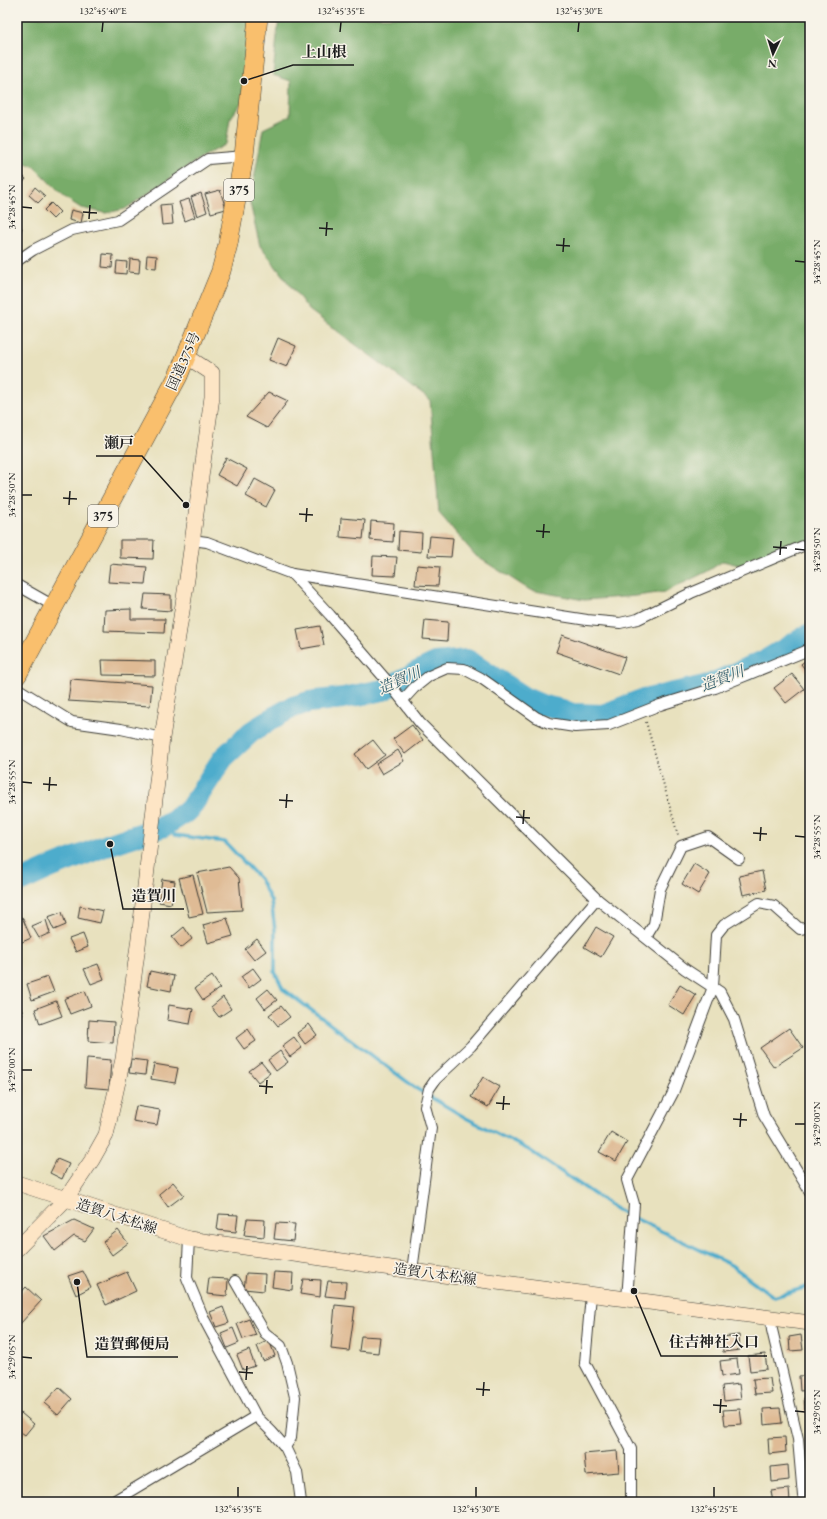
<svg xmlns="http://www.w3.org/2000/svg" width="827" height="1519" font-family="'EB Garamond','Noto Serif JP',serif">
<rect width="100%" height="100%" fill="#f7f3e8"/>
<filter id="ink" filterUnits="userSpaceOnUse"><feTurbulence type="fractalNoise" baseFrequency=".025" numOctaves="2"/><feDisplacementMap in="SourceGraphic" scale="8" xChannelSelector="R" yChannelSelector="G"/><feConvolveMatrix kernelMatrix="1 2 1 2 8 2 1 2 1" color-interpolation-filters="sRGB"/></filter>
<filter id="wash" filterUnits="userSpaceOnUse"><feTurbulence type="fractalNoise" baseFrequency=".012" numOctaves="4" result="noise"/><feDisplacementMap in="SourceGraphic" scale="16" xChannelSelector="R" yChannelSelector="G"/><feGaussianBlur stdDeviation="0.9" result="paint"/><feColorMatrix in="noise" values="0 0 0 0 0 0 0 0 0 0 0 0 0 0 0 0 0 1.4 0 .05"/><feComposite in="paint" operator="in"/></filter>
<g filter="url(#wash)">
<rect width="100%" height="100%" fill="#e8e1be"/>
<g fill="#78ac69" stroke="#4a6442">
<polygon points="17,17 257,17 242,102 230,119 226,144 205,155 125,209 106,213 81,208 64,197 33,166 17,160"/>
<polygon points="279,17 810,17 810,542 754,569 723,561 708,571 665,592 636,596 584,600 530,590 476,556 439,513 430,400 309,310 260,246 250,203 263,129 290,116 291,81 273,75"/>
</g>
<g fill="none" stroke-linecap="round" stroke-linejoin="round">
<polyline stroke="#4daccc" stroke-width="3.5" points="164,826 175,835 225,842 260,879 271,901 275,930 275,972 283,989 417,1089 466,1118 529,1150 616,1209 731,1265 774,1297 810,1286"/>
<polyline stroke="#4daccc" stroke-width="22" points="17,883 52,867 110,844 164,826 189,810 223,758 251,732 278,715 293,707 309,702 343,698 383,690 417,672 436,663 467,660 523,697 544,706 562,710 572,714 603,715 639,701 709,685 768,659 810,634"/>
</g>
<g id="blocks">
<g fill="#dfbb95">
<polygon points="17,171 26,179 19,187 17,185"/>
<polygon points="35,187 45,196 38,203 29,195"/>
<polygon points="220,190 226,209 211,213 205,194"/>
<polygon points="201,193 207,212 197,216 191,197"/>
<polygon points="189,199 195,217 185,221 179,202"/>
<polygon points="51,203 60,212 53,219 44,210"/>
<polygon points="171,204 173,224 162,225 160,205"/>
<polygon points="71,210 83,213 81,223 69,220"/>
<polygon points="17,226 22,228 17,243"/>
<polygon points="103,254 113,255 112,268 102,267"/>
<polygon points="147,255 157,256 156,268 146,267"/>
<polygon points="130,259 140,260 139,273 129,272"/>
<polygon points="117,261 127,262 126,274 116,273"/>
<polygon points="278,338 296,346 287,367 269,360"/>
<polygon points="269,392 288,401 267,428 246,417"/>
<polygon points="226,458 247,469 237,486 217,475"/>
<polygon points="255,479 275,490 266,507 246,496"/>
<polygon points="341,518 365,520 363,539 340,537"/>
<polygon points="371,521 394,523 393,542 370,540"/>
<polygon points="399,531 422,533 421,552 398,550"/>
<polygon points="430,536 453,538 451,557 428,556"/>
<polygon points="120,540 154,540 153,559 120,558"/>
<polygon points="373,556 397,557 395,576 372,575"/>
<polygon points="110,564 147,567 145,584 108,582"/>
<polygon points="417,565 440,567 438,586 415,585"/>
<polygon points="145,594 171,595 171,611 143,609"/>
<polygon points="131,609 131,619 165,619 164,633 104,631 105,610"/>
<polygon points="425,620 448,622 447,641 423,639"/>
<polygon points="320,626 324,645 301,649 297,630"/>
<polygon points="562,635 625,657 619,674 556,652"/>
<polygon points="810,657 810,676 801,664"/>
<polygon points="102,660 155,661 155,676 103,675"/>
<polygon points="792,674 804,689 786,703 774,688"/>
<polygon points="71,679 152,685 150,706 68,701"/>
<polygon points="412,725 423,740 405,754 393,739"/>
<polygon points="373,740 385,755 366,769 355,754"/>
<polygon points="398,750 404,761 382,774 376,764"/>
<polygon points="694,864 710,874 698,894 682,884"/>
<polygon points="229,867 239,878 242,910 207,912 197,873"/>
<polygon points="762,871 766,890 743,895 739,876"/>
<polygon points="193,875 203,914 189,917 179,878"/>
<polygon points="162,879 175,881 171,904 159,902"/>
<polygon points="80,906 103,911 100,923 78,918"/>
<polygon points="62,912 66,925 54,930 48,917"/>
<polygon points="22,917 31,938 20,943 17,937 17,919"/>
<polygon points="227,918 233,936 208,943 203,925"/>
<polygon points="46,920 50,933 39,938 32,926"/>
<polygon points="184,927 192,939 181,948 172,937"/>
<polygon points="596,927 613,937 601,957 584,947"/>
<polygon points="83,934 88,947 76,952 69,939"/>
<polygon points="257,939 266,951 254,960 245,949"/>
<polygon points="98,964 104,979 91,984 84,969"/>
<polygon points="253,968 261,979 249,988 241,977"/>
<polygon points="150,971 174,976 171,991 147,986"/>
<polygon points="212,976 220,988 203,1000 195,988"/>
<polygon points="48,977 54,992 32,1000 27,984"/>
<polygon points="680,985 696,995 684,1015 668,1005"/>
<polygon points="268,989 277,1000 265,1009 257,998"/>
<polygon points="85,991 91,1006 70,1014 64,999"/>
<polygon points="223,997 231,1009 219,1017 211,1007"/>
<polygon points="17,998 23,1014 17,1016"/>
<polygon points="56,1001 62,1016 40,1024 35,1009"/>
<polygon points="169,1005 193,1009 190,1024 167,1020"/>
<polygon points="281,1006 290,1017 278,1026 269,1015"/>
<polygon points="89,1020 114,1022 113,1043 88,1041"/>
<polygon points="309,1024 317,1035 305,1044 297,1033"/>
<polygon points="789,1028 803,1048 774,1067 760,1048"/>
<polygon points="248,1029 256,1041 244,1049 236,1038"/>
<polygon points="294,1037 302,1048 290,1057 282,1046"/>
<polygon points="280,1051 288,1062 276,1071 268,1060"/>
<polygon points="87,1058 111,1060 109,1089 85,1087"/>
<polygon points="131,1059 147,1061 145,1075 129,1073"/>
<polygon points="261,1062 270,1073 258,1082 249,1071"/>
<polygon points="154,1064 178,1068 175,1083 151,1079"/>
<polygon points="483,1077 500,1087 488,1107 471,1097"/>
<polygon points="136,1106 160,1110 157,1125 133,1121"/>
<polygon points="611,1132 627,1142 616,1161 599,1152"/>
<polygon points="57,1159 69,1164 62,1179 50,1173"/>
<polygon points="173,1182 184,1195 168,1207 159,1194"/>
<polygon points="219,1214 238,1215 236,1232 217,1230"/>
<polygon points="247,1219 265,1220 264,1237 244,1235"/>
<polygon points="74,1220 94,1229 85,1241 74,1236 55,1251 44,1236"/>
<polygon points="276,1223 295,1224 293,1241 274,1239"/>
<polygon points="118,1230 128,1243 112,1255 103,1242"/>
<polygon points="83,1271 91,1287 76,1295 68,1276"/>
<polygon points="127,1272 136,1291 106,1305 97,1285"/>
<polygon points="274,1272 293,1273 292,1290 272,1287"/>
<polygon points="246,1273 265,1274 264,1291 244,1289"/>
<polygon points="209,1278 228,1279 227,1296 207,1294"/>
<polygon points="303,1279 321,1280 320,1297 300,1294"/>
<polygon points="328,1281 346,1282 345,1298 325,1296"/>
<polygon points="26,1287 41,1301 20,1324 17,1321 17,1297"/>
<polygon points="335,1305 355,1307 349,1351 331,1349"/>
<polygon points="223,1307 229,1323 216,1327 210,1312"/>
<polygon points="249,1319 256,1335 243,1339 237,1324"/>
<polygon points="233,1328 239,1343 227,1348 221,1333"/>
<polygon points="739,1335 740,1350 723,1352 722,1337"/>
<polygon points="801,1335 803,1350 790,1351 789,1337"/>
<polygon points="361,1336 380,1337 378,1353 359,1351"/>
<polygon points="269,1340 275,1356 263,1361 257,1346"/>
<polygon points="249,1350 255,1366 243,1370 237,1355"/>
<polygon points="765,1354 767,1369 750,1371 748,1356"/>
<polygon points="737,1359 739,1374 722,1376 720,1361"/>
<polygon points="810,1375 810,1390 800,1391 799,1376"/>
<polygon points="770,1378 772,1393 755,1394 753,1379"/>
<polygon points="739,1384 741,1399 724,1401 722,1386"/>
<polygon points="59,1387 72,1399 58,1415 44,1403"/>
<polygon points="804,1398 810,1398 810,1413 805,1413"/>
<polygon points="780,1408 782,1423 764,1425 763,1409"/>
<polygon points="740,1409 742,1424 725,1425 723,1410"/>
<polygon points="21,1413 34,1424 25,1435 17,1429 17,1418"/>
<polygon points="785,1437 786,1452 769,1454 768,1438"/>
<polygon points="617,1451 619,1472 586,1475 584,1454"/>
<polygon points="788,1465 789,1480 772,1482 771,1467"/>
<polygon points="789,1489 790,1502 773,1502 771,1491"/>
</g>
</g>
</g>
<g filter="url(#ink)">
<use href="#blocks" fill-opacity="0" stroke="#3b3a34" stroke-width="1"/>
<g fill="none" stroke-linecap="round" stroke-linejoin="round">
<defs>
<g id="street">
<polyline points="17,261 33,250 72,230 118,220 208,159 244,156"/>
<polyline points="192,540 207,542 292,574 587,620 620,623 638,619 691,593 810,543"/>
<polyline points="292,574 330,615 388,682 420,723 597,899 685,969 720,992 734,1019 764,1116 810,1192"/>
<polyline points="17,585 54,606"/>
<polyline points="17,688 72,722 121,729 162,738"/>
<polyline points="403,700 414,688 429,676 447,668 464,669 481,678 536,717 549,723 575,727 609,725 660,705 715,688 806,651 810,646"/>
<polyline points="646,937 654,924 660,889 681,846 708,837 739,859"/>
<polyline points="189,1239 187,1278 204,1319 256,1416 272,1432 285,1447 297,1472 301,1502"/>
<polyline points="412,1271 431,1128 425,1106 429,1089 436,1079 471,1046 597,899"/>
<polyline points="235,1281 265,1333 281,1346 287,1363 295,1397 291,1438 285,1447"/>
<polyline points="591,1295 585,1363 631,1449 631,1502"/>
<polyline points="627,1299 634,1204 627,1180 673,1093 713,987 716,935 724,925 759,903 774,906 800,929 810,927"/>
<polyline points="771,1318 772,1330 798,1439 803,1496 810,1502"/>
<polyline points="112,1502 256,1416"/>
</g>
<g id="secondary">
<polyline points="17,1183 189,1239 412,1271 810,1323"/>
<polyline points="17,1249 65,1200 92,1160 106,1135 123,1059 140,930 162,738 187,579 212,397 212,373 186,356"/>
</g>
<polyline id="highway" points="17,675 178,376 221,271 228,244 244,156 258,17"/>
</defs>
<use href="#street" stroke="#3b3a34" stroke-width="12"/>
<use href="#secondary" stroke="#3b3a34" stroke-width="16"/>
<use href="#highway" stroke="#3b3a34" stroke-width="20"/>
<polyline stroke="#3b3a34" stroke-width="2" stroke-dasharray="1 3" stroke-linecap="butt" points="646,722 678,835"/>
<use href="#street" stroke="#fff" stroke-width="10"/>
<use href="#secondary" stroke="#fde5c5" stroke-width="15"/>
<use href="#highway" stroke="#f9bf6d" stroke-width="19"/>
</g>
</g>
<path fill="none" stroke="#1c1c1c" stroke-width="1.5" d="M 102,32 L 103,22M 340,32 L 341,22M 578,32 L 579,22M 22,207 L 32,208M 83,212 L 97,213M 89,219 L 90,205M 319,228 L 333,229M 326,236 L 327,222M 556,245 L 570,246M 563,252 L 564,238M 795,261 L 805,262M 22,495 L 32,495M 63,498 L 77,499M 69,505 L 70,491M 299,514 L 313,515M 306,522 L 307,508M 536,531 L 550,532M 543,538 L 544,524M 773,547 L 787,548M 795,549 L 805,550M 780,555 L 781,541M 22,782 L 32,783M 43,784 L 57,785M 49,791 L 50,777M 279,800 L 293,801M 286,808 L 287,794M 516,817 L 530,818M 523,824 L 524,810M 753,833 L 767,834M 795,836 L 805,837M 760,841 L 761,827M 22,1070 L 32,1070M 259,1086 L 273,1087M 266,1094 L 267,1080M 496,1103 L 510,1104M 503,1110 L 504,1096M 733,1119 L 747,1120M 795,1124 L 805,1124M 740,1127 L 741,1113M 22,1357 L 32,1358M 239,1372 L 253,1373M 246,1380 L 247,1366M 476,1389 L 490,1390M 483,1396 L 484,1382M 713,1405 L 727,1406M 795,1411 L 805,1412M 720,1413 L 721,1399M 238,1497 L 238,1487M 476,1497 L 476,1487M 714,1497 L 714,1487"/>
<g text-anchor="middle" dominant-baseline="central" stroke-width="3" stroke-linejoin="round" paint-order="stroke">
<g fill="#f7f3e8" stroke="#5e5c59" stroke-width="1">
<rect x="224" y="179" width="30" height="22" rx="3"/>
<rect x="88" y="505" width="30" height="22" rx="3"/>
</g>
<g font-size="13" font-weight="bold" fill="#1c1c1c">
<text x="239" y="190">375</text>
<text x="103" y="516">375</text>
</g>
<g font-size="14" fill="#1c1c1c" stroke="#f7f3e8">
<text transform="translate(183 361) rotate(-66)">国道375号</text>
<text transform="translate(117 1216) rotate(18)">造賀八本松線</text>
<text transform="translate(435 1274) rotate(8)">造賀八本松線</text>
</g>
<g font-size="15" font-style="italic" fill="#325d6b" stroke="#f7f3e8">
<text transform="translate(722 678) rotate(-21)">造賀川</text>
<text transform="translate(399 680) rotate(-24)">造賀川</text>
</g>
</g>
<path fill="none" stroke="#1c1c1c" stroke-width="1.5" d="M244 81L293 65H354M186 505L142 456H96M110 844L123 909H184M634 1291L661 1356H767M77 1282L87 1357H178"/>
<g fill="#1c1c1c" stroke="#f7f3e8" stroke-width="1.5">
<circle cx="244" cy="81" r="4"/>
<circle cx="186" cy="505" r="4"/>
<circle cx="110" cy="844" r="4"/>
<circle cx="634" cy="1291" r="4"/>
<circle cx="77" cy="1282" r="4"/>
</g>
<g font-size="15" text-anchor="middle" font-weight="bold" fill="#1c1c1c" stroke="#f7f3e8" stroke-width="3" stroke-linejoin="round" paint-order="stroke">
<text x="324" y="57">上山根</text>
<text x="119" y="448">瀬戸</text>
<text x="154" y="901">造賀川</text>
<text x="714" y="1347">住吉神社入口</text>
<text x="132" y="1349">造賀郵便局</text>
</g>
<rect width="827" height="1519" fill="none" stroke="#f7f3e8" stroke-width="44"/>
<g transform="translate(773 54) rotate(184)" stroke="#f7f3e8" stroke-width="3" paint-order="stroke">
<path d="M0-3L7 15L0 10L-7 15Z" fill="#1c1c1c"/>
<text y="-6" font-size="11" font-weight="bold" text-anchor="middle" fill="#1c1c1c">N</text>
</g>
<rect x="22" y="22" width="783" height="1475" fill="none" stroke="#1c1c1c" stroke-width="1.5"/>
<g font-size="10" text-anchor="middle" fill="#1c1c1c">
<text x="103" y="14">132°45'40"E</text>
<text x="341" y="14">132°45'35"E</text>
<text x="579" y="14">132°45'30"E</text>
<text transform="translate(11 207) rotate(-90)" y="4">34°28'45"N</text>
<text transform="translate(816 262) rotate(-90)" y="4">34°28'45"N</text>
<text transform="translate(11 495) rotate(-90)" y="4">34°28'50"N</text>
<text transform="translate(816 550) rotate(-90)" y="4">34°28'50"N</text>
<text transform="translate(11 782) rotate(-90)" y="4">34°28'55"N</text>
<text transform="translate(816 837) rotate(-90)" y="4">34°28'55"N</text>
<text transform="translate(11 1070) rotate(-90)" y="4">34°29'00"N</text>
<text transform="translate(816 1124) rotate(-90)" y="4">34°29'00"N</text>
<text transform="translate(11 1357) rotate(-90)" y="4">34°29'05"N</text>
<text transform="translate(816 1412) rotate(-90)" y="4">34°29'05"N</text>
<text x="238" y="1512">132°45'35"E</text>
<text x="476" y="1512">132°45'30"E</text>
<text x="714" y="1512">132°45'25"E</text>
</g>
</svg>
